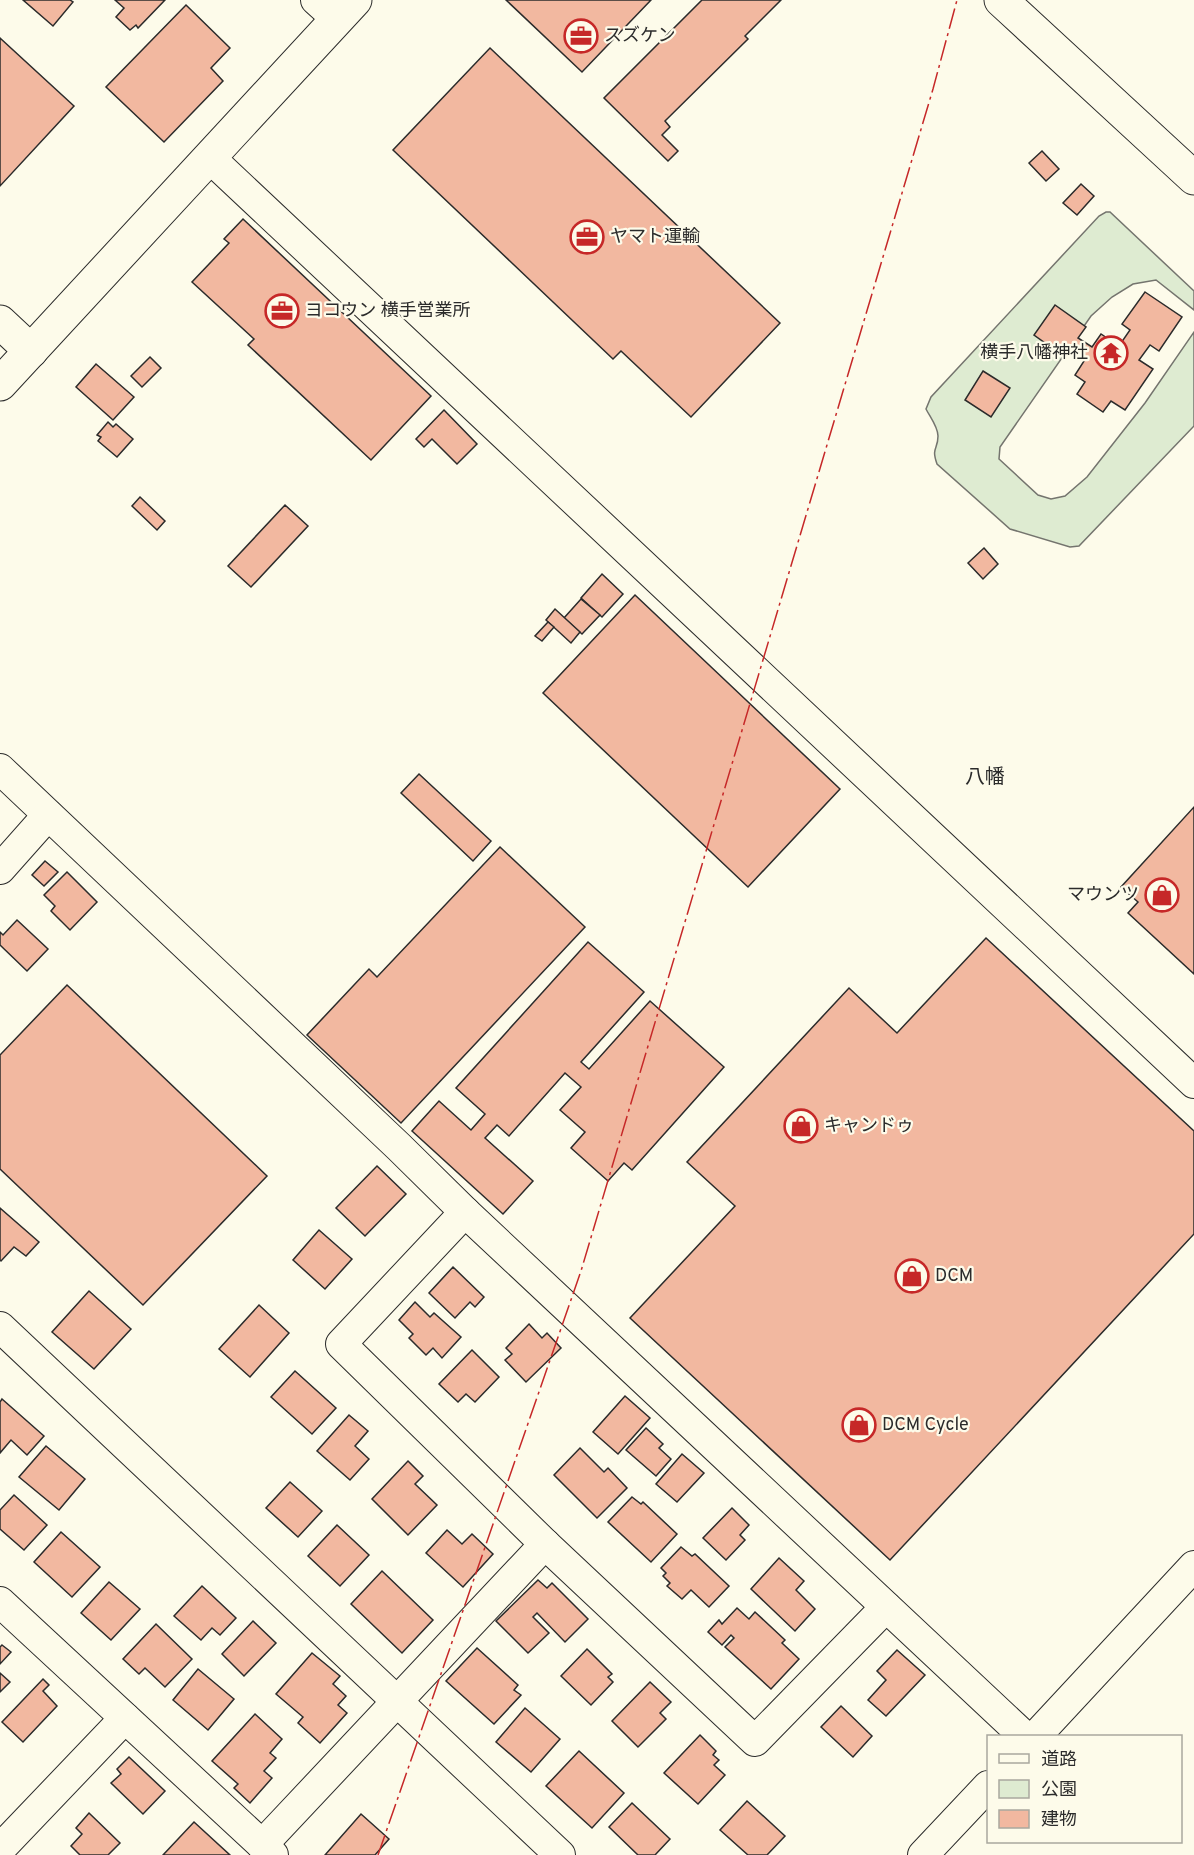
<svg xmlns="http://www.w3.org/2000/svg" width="1194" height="1855" font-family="Overpass,'Noto Sans JP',sans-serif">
<rect width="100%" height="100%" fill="#fdfbea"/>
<path fill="#deebd1" stroke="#74746e" stroke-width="1.5" d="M 1106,212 L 1110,212 L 1194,291 L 1194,310 L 1156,280 L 1133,284 L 1112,297 L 1091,316 L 1000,447 L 999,459 L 1038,495 L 1051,499 L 1065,496 L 1087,477 L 1145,403 L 1194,332 L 1194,426 L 1079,546 L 1070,547 L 1010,529 L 937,464 C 931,447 938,450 938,436 C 938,427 930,417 926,409 L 931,397 L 1099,216 Z"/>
<g fill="#f2b8a0" stroke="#2b2b2b" stroke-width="1.5">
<polygon points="23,0 70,0 73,2 53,26"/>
<polygon points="115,0 165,0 138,28 136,25 130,30 116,17 124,8"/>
<polygon points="506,0 651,0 582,72"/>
<polygon points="702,0 781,0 745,36 748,39 665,121 670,127 662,135 678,151 668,161 604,98"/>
<polygon points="186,5 230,48 211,68 223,81 164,142 106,87"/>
<polygon points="0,38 74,106 0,186"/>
<polygon points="490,48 780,323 691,417 621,351 613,359 393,150"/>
<polygon points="1042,151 1059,169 1046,181 1029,163"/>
<polygon points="1081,184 1094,196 1077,215 1063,203"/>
<polygon points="243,219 431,396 371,460 248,345 254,339 192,282 229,243 224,239"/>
<polygon points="1145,292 1182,317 1159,351 1150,345 1139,360 1153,369 1125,410 1111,401 1103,412 1077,394 1085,382 1075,375 1086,358 1068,346 1062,355 1034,335 1055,305 1086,327 1078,338 1092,347 1101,334 1119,346 1130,330 1122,324"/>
<polygon points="150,357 161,368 142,387 131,376"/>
<polygon points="96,364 134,397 113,420 76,387"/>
<polygon points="983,371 1010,388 991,417 965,400"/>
<polygon points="444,410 477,444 457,464 432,439 424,447 416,439"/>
<polygon points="108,422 113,427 116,424 133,439 117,457 98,441 101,437 97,435"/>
<polygon points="140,497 165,521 157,530 132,506"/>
<polygon points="285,505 308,526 251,587 228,566"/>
<polygon points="984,548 998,564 983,579 968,563"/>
<polygon points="602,574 623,594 602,617 581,598"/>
<polygon points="635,595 840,789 748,887 543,693"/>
<polygon points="581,599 600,615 582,634 564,618"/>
<polygon points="555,609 580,632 571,643 546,620"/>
<polygon points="548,622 554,627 542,641 535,636"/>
<polygon points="419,774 491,841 473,861 401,793"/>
<polygon points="1194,807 1194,974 1128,913 1138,902 1121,887"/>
<polygon points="500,847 585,927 401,1123 307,1035 369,969 377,977"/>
<polygon points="45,861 58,872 44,886 32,875"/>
<polygon points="67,872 97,902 70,930 51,911 55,906 44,895"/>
<polygon points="17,920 48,949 27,971 0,945 0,932 3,935"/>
<polygon points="986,938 1194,1131 1194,1234 890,1560 630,1318 735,1206 687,1162 849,988 897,1033"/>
<polygon points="588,942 644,992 581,1062 589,1069 650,1001 724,1067 632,1170 624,1163 608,1181 571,1148 585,1132 560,1110 581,1087 565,1073 509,1136 497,1125 485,1138 533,1181 503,1214 412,1131 439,1101 471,1130 485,1114 456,1088"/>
<polygon points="67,985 267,1176 143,1305 0,1169 0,1055"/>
<polygon points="377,1166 406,1194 365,1236 336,1208"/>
<polygon points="0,1208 39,1242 26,1256 14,1247 1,1261 0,1260"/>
<polygon points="319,1230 352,1259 325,1289 293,1260"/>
<polygon points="453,1267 484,1297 475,1307 470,1302 455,1318 429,1293"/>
<polygon points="89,1291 131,1329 94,1369 52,1332"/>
<polygon points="415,1302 430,1317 434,1313 461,1337 442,1358 433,1348 426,1355 409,1338 413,1334 399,1320"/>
<polygon points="259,1305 289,1333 250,1377 219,1349"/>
<polygon points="529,1324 542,1338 547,1333 561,1348 526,1382 505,1360 512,1354 506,1348"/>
<polygon points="472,1350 499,1377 475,1402 466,1394 458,1402 439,1384"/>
<polygon points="295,1371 336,1408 312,1434 271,1397"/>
<polygon points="625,1396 650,1418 618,1454 593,1432"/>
<polygon points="2,1399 44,1436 27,1455 11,1440 0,1453 0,1402"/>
<polygon points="349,1415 368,1431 355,1446 369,1459 350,1480 317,1451"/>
<polygon points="646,1428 663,1444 659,1448 671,1459 656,1476 626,1450"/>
<polygon points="46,1446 85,1479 59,1510 19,1477"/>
<polygon points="580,1448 604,1472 608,1468 627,1488 597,1518 554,1475"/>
<polygon points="682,1454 704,1473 677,1502 656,1484"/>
<polygon points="408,1461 423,1476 415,1484 437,1505 408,1535 372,1499"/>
<polygon points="290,1482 322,1511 298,1537 266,1508"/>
<polygon points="14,1495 47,1525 24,1550 0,1529 0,1510"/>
<polygon points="632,1497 641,1504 643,1502 677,1534 651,1562 608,1522"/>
<polygon points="732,1508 749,1525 740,1535 745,1540 726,1560 703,1538"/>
<polygon points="337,1525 369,1555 340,1586 308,1556"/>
<polygon points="447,1530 462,1544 472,1534 493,1554 463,1587 426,1553"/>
<polygon points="61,1532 100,1567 72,1597 34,1562"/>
<polygon points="681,1547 692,1556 695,1554 729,1586 709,1607 691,1590 682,1599 667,1586 670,1583 663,1576 666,1573 661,1568"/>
<polygon points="779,1558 804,1581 796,1590 815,1609 795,1631 751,1589"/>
<polygon points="382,1571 433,1620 402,1653 351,1604"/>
<polygon points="538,1580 547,1588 552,1583 588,1619 565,1642 537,1613 533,1617 549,1633 528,1653 496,1621"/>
<polygon points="109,1582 140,1609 111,1640 81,1613"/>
<polygon points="202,1586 236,1618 220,1635 212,1628 201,1640 174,1616"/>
<polygon points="737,1608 749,1619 755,1612 785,1640 782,1643 799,1659 771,1689 725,1647 734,1638 731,1635 722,1645 708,1632 719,1620 722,1624"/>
<polygon points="253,1621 276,1643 244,1676 222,1654"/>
<polygon points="156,1624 192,1659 165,1687 145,1668 139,1674 123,1659"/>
<polygon points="2,1645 11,1652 0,1664 0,1647"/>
<polygon points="477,1648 518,1685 514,1690 521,1695 494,1724 446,1681"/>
<polygon points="587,1649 612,1674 608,1677 613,1682 591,1705 561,1676"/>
<polygon points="897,1650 925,1675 886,1716 868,1700 886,1680 877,1671"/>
<polygon points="312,1653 340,1676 333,1684 346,1696 338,1705 347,1713 320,1743 298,1723 303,1717 276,1694"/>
<polygon points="198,1669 234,1699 208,1730 173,1700"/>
<polygon points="0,1673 10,1682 0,1692"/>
<polygon points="43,1679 49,1685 43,1691 57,1706 23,1742 2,1722"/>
<polygon points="650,1682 671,1702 660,1713 666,1719 638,1747 612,1721"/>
<polygon points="841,1706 872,1736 853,1757 821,1727"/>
<polygon points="525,1708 560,1739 531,1772 496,1742"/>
<polygon points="255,1714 282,1739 270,1753 276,1758 264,1771 272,1778 250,1803 234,1788 238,1784 212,1761"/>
<polygon points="700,1735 716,1751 713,1755 719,1760 714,1765 725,1775 698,1804 664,1773"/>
<polygon points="579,1751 624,1793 592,1828 546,1786"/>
<polygon points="129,1757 165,1791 143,1814 111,1783 121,1774 117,1769"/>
<polygon points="747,1801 785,1836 767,1855 748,1855 720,1830"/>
<polygon points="632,1803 670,1839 655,1855 638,1855 609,1827"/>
<polygon points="89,1813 120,1843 108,1855 80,1855 71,1846 82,1834 76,1828"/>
<polygon points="361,1814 389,1839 375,1855 325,1855"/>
<polygon points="194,1822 230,1855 163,1855"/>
</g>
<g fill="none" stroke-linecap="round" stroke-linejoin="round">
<defs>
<g id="minor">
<polyline points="316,0 337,19"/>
<polyline points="209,157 1194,1083"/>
<polyline points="0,769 399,1147 465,1212 1024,1736"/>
<polyline points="0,869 48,815"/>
<polyline points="465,1212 341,1344 545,1544 755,1741 886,1607"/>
<polyline points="0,1327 560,1855"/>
<polyline points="0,1602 273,1855"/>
<polyline points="1036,1736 1194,1566"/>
<polyline points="262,1845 545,1544"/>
<polyline points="0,1849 125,1718"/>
<polyline points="923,1855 988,1786"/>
</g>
<g id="tertiary">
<polyline points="1001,0 1194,178"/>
<polyline points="0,322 31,351"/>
<polyline points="0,384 355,0"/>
</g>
</defs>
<use href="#minor" stroke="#2b2b2b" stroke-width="32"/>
<use href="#tertiary" stroke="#2b2b2b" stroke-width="35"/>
<use href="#minor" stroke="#fdfbea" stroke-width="30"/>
<use href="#tertiary" stroke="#fdfbea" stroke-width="33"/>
<polyline stroke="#c62828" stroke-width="1.5" stroke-dasharray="21 4.5 3 4.5" stroke-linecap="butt" points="378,1855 581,1271 933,89 957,0"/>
</g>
<defs>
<symbol id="office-ring" viewBox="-11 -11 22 22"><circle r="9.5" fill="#fdfbea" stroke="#c62828" stroke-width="1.5"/><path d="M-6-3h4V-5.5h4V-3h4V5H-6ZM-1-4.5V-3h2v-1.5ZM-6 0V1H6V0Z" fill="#c62828"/></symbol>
<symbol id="temple-ring" viewBox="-11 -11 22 22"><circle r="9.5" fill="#fdfbea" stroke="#c62828" stroke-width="1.5"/><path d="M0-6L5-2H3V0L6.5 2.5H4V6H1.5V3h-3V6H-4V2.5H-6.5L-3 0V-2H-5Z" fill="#c62828"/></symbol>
<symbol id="shop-ring" viewBox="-11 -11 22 22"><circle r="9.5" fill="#fdfbea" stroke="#c62828" stroke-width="1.5"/><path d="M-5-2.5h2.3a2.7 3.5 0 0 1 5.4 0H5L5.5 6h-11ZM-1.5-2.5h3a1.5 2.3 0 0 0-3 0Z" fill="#c62828"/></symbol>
</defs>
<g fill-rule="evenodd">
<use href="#office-ring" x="562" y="17" width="38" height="38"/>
<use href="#office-ring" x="568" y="218" width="38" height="38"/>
<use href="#office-ring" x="263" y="292" width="38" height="38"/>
<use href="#temple-ring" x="1092" y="334" width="38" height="38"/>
<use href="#shop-ring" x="1143" y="876" width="38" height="38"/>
<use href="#shop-ring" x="782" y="1107" width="38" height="38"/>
<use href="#shop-ring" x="893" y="1257" width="38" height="38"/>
<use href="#shop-ring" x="840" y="1406" width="38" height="38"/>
</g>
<g text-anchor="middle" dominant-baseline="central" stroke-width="4.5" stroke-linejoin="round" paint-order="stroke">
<g font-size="18" fill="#2b2b2b" stroke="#fdfbea" text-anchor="start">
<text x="604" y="36">スズケン</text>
<text x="610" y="237">ヤマト運輸</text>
<text x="305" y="311">ヨコウン 横手営業所</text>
<text x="1088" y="353" text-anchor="end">横手八幡神社</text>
<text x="1139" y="895" text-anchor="end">マウンツ</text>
<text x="824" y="1126">キャンドゥ</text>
<text x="935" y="1276">DCM</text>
<text x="882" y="1425">DCM Cycle</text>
</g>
<g font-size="20" fill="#2b2b2b" stroke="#fdfbea">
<text x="985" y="778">八幡</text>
</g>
</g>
<rect x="987" y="1735" width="195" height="108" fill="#fdfbea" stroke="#a9a89e" stroke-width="1.5"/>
<rect x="999" y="1754" width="30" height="9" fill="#fdfbea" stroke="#a9a89e" stroke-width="1.5"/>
<text x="1041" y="1765" font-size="18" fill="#2b2b2b">道路</text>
<rect x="999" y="1780" width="30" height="18" fill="#deebd1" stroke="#a9a89e" stroke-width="1.5"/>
<text x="1041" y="1795" font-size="18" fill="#2b2b2b">公園</text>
<rect x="999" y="1810" width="30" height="18" fill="#f2b8a0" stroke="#a9a89e" stroke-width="1.5"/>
<text x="1041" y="1825" font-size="18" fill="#2b2b2b">建物</text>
</svg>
